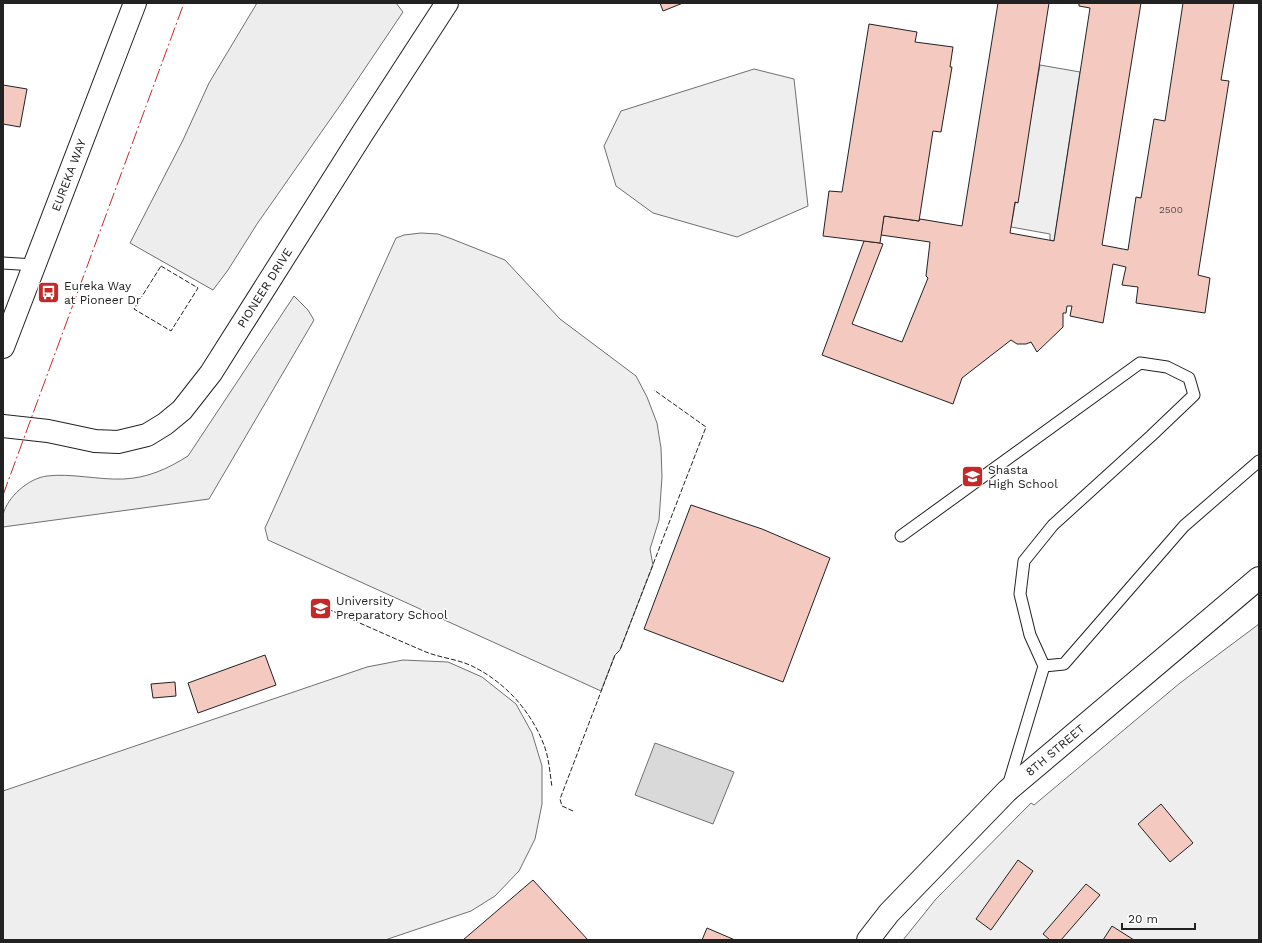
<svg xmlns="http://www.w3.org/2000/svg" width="1262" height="943" font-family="'Work Sans',sans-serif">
<rect width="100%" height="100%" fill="#fff"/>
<g fill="#eee" stroke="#6f6f6f">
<polygon points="1040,65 1080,72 1054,241 1050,240 1050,234 1011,227"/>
<polygon points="754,69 794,79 808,206 737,237 653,213 616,186 604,146 621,111"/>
<polygon points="421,233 438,234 452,239 505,260 560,319 636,376 647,397 657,423 661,448 662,477 659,520 650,549 653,565 620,650 615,655 601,691 268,540 265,528 396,238 404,235"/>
<path d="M 294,296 L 308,310 L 314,320 L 209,499 L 3,527 C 3,523 2,518 3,515 C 7,497 29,478 47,476 C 71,473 98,480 123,479 C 148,478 167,469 188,456 Z"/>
<polygon points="1259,624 1259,940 903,940 936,899 1031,803 1034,805 1180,683"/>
<polygon points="403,660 448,662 482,677 516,704 532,733 542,766 542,804 535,839 519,871 495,896 471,911 385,940 3,940 3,791 367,667"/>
</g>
<polygon fill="#ededed" stroke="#6f6f6f" points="257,3 396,3 403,12 341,104 257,224 228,270 213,290 130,243 183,140 209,83"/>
<polygon fill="#d9d9d9" stroke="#6f6f6f" points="655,743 734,772 713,824 635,795"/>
<g fill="#f3c9c0" stroke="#222">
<polygon points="660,3 683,3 663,11"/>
<polygon points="998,3 1049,3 1018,203 1015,202 1010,233 1054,241 1090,8 1079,6 1079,3 1141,3 1102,245 1128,250 1136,197 1141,198 1154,119 1165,121 1183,3 1234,3 1221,80 1229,81 1198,275 1210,278 1205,313 1136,303 1138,287 1122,285 1126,267 1113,264 1103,323 1070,316 1072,306 1067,306 1066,313 1063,313 1063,327 1037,352 1031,342 1026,344 1017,344 1011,340 962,378 953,404 822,355 864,241 880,243 883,244 852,324 902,342 928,278 926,276 930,242 881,235 884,216 919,221 920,219 962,226"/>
<polygon points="869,24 917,32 915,42 953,47 950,67 952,67 941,132 933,131 919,221 884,216 880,243 823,236 829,191 842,192"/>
<polygon points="3,85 27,89 20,127 3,124"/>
<polygon points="691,505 762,529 830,558 783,682 644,629"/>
<polygon points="265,655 276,685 198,713 188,683"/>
<polygon points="175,682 176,696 153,698 151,684"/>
<polygon points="1161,804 1193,843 1170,862 1138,824"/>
<polygon points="1018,860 1033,871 991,930 976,919"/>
<polygon points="533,880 588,940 463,940"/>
<polygon points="1086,884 1100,895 1061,940 1050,940 1043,934"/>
<polygon points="1112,926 1134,940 1103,940"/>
<polygon points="707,928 735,940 702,940"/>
</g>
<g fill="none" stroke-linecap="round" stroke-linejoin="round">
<defs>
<g id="service">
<polyline points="3,263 34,265"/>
<polyline points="901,536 1140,363 1167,367 1189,378 1194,395 1151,436 1053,525 1024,561 1020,594 1030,635 1044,666 1064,664 1184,526 1259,461"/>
<polyline points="1008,786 1044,666"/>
</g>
<g id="minor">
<path id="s1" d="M 3,426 L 48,431 L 95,441 L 118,442 L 147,435 L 165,424 L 182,410 L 211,373 L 362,134 L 447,3"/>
<path id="s2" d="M 868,940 L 889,913 L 1007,791 L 1259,578"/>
</g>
<g id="trunk">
<path id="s3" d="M 3,347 L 135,3"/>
</g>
</defs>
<use href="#service" stroke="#222" stroke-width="13"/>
<use href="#minor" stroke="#222" stroke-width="24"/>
<use href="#trunk" stroke="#222" stroke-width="24"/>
<use href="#service" stroke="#fff" stroke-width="11"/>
<use href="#minor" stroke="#fff" stroke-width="22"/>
<use href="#trunk" stroke="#fff" stroke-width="22"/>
<g stroke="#222" stroke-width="1" stroke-dasharray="5 2" stroke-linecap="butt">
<polygon points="161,266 198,288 171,331 134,309"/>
<path d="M 328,609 C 360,623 393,638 426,652 C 441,658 457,659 472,666 C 505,682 531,711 544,745 C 549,758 550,774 552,787"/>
<polyline points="573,811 562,806 560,799 615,655 620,650 706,427 654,390"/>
</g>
<polyline stroke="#c62828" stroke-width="1" stroke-dasharray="14 3 2 3" stroke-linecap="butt" points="3,495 184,3"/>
</g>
<defs>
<symbol id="bus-square" viewBox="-11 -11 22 22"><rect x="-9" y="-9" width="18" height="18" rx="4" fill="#c62828" stroke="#fff"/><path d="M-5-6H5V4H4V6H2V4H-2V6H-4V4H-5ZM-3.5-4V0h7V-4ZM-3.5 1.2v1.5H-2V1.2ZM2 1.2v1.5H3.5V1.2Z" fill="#fff"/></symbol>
<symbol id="school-square" viewBox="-11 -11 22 22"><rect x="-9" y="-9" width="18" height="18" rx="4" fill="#c62828" stroke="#fff"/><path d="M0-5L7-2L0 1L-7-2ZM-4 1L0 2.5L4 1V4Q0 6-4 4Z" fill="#fff"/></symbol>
</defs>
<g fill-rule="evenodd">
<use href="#bus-square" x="36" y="280" width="25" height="25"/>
<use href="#school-square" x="960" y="464" width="25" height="25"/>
<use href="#school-square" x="308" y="596" width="25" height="25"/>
</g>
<g text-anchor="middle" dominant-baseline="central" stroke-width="3" stroke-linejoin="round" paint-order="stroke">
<g font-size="10" fill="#564c4a">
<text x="1171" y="209">2500</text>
</g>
<g font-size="12" fill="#222" stroke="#fff">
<text stroke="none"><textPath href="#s3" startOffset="184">EUREKA WAY</textPath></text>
<text stroke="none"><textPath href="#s1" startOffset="337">PIONEER DRIVE</textPath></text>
<text stroke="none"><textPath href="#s2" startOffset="267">8TH STREET</textPath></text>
</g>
<g font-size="12" fill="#222" stroke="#fff" text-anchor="start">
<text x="64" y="286">Eureka Way<tspan x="64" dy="14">at Pioneer Dr</tspan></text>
<text x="988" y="470">Shasta<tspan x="988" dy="14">High School</tspan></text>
<text x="336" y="601">University<tspan x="336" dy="14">Preparatory School</tspan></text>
</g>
</g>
<rect width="1262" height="943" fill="none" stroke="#222222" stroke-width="8"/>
<path d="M1122 923v6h73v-6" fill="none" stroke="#222222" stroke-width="2"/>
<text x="1128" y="923" font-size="12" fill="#222222" stroke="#ffffff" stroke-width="3" paint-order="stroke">20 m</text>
</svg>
